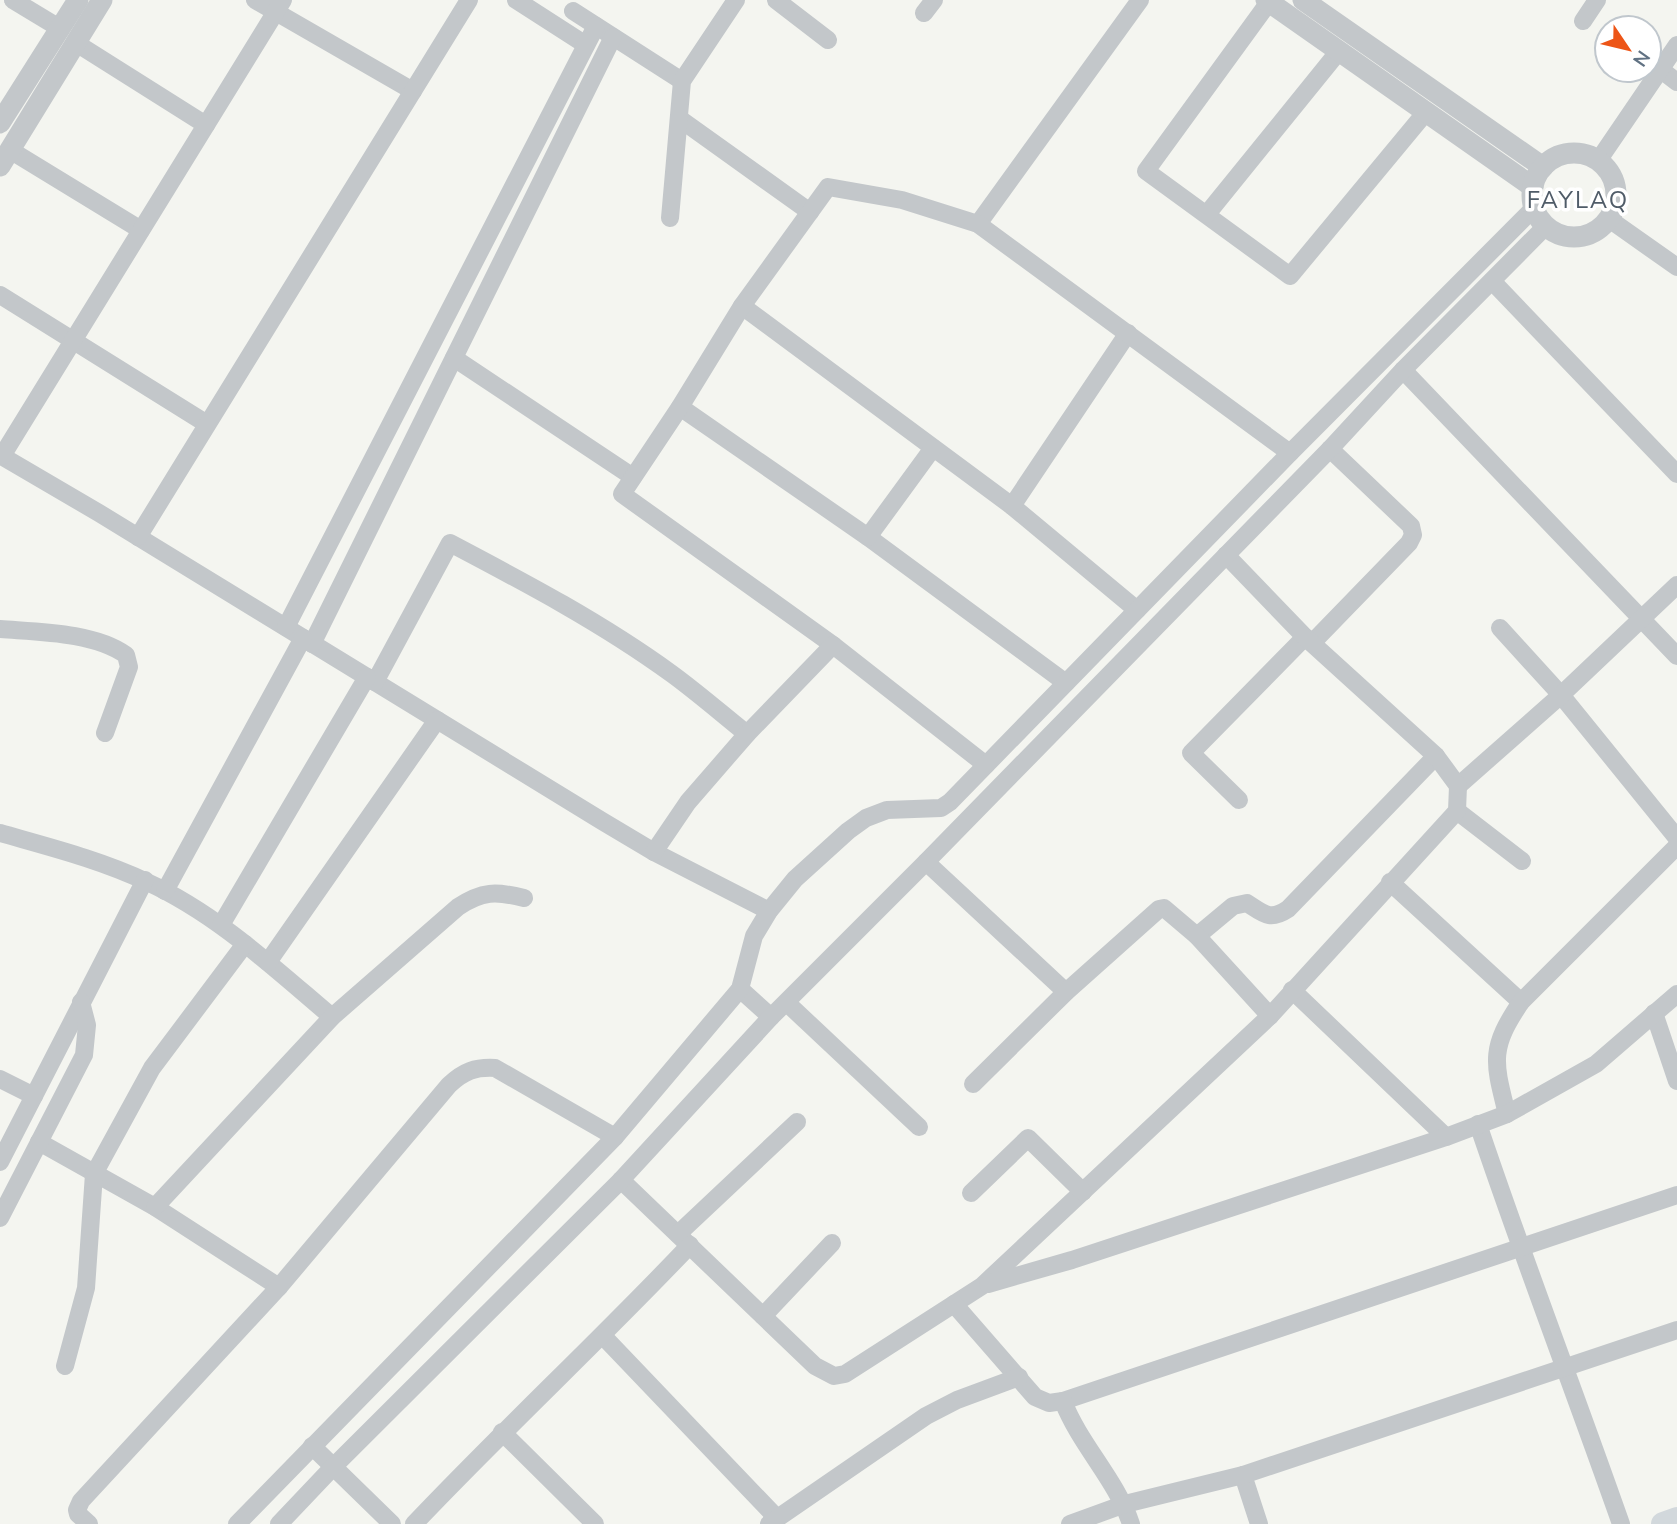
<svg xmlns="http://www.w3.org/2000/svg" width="1677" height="1524" font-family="'Nunito Sans',sans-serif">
<rect width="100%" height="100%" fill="#f4f5f0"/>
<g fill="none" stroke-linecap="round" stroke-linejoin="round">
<g stroke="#c3c7ca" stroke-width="18">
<polyline points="13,0 61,29"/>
<polyline points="255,0 413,91"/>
<polyline points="516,0 586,45"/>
<polyline points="776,0 828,40"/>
<polyline points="1269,2 1146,171 1290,276 1426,112"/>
<polyline points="573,11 682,81"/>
<polyline points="924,13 934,0"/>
<polyline points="1583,21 1597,0"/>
<polyline points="76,43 206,125"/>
<polyline points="1660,69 1677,82"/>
<polyline points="680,119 810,212"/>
<polyline points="10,150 141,230"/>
<polyline points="1598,161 1677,45"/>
<polyline points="1207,214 1339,51"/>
<polyline points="670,218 682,81 736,0"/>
<polyline points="1609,219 1677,267"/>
<polyline points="978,224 1140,0"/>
<polyline points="1492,281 1677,474"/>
<polyline points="0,295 207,424"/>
<polyline points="742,306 1012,506 1137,610"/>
<polyline points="454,358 633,477"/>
<polyline points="1403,370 1677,656"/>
<polyline points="680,407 868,537 1066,683"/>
<polyline points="0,455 99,513 602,821 654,852 769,911"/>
<polyline points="2,456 283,0"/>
<polyline points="1012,506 1128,333"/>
<polyline points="138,537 469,0"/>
<polyline points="868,537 933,448"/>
<polyline points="286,627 596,26"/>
<polyline points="1500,628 1561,695 1677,838"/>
<path d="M 0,629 C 38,632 94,632 126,655 L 129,667 L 105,733"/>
<polyline points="1312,643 1409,543 1413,535 1411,526 1330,449"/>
<polyline points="312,644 613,37"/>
<path d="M 375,682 L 450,543 C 526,583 602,623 672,674 C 698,693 722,714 747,734"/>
<polyline points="986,765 833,645 622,494 680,407 742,306 828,187 902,200 978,224 1290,453"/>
<polyline points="1458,786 1561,695 1677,585"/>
<polyline points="1239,800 1191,753 1305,637"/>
<polyline points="1457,811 1522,861"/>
<path d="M 0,833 C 49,847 101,860 147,882 C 217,914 274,968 332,1017"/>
<polyline points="654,852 688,802 747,734 833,645"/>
<polyline points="926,862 1066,992"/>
<polyline points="1390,882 1521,1002"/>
<polyline points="165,891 303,638"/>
<polyline points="221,925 367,677"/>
<path d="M 1197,936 L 1233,906 L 1247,903 C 1264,914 1270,921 1288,909 L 1436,756"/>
<polyline points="268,962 437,720"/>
<polyline points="740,989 771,1017"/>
<polyline points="1292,990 1446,1137"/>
<polyline points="787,1003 919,1127"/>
<polyline points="1654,1013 1677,1081"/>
<polyline points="0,1079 34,1096"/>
<polyline points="973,1084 1066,992 1159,909 1164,908 1197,936 1270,1016"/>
<path d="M 1507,1114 C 1494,1062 1489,1049 1521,1002 L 1677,846"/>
<path d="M 1478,1124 C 1523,1258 1574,1390 1621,1524"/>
<polyline points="39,1142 155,1207 279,1287"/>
<polyline points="0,1162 145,880"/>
<polyline points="621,1180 815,1366 834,1376 845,1374 982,1286 1270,1016 1457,811 1458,786 1436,756 1305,637 1226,555"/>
<polyline points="971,1193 1028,1138 1083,1192"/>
<path d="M 155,1207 L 332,1017 L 458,907 C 482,891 496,891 524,898"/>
<polyline points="0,1218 84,1055 87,1025 81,1002"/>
<polyline points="678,1234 797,1122"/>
<polyline points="988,1284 1072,1260 1446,1137 1507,1114 1596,1064 1677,994"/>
<polyline points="954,1304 1035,1397 1049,1403 1063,1401 1677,1195"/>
<polyline points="763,1316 832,1243"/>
<polyline points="603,1336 776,1517"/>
<polyline points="65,1366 86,1288 94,1174 152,1068 245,944"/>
<path d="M 1063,1401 C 1080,1445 1116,1479 1131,1524"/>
<polyline points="502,1432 595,1524"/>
<polyline points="312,1446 392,1524"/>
<polyline points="1243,1475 1259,1524"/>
<path d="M 89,1524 L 78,1514 L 77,1510 L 81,1501 L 279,1287 L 449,1085 C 464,1071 475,1067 495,1068 L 615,1137"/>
<polyline points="237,1524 615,1137 740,989 754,936 769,911 795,879 848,831 866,818 887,810 941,808 950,802 1290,453 1534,208"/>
<polyline points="279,1524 334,1466 621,1180 771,1017 926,862 1330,449 1403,370 1546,226"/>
<path d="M 414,1524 C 504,1429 600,1340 690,1245"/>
<polyline points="769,1524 926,1416 957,1400 1019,1377"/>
<polyline points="1070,1524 1125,1504 1243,1475 1677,1330"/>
</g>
<g stroke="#c3c7ca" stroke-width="21">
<polyline points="1266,0 1533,187"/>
<polyline points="1303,0 1543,167"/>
<polyline points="0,123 78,0"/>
<circle cx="1574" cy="195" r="42"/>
<polyline points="0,166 102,0"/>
</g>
<polyline stroke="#d2d8dc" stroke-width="24" points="1663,1524 1677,1519"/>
</g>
<g text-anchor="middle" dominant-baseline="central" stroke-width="7" stroke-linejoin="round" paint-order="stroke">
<g font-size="24" letter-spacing="2" fill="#505c68" stroke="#fff">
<text x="1578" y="200">FAYLAQ</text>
</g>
</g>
<g transform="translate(1628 49) rotate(125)"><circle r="33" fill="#ffffff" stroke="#c0c7cd" stroke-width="2"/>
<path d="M0-5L12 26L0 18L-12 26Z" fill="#ed5517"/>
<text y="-10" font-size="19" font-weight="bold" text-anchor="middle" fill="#617283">N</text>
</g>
</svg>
